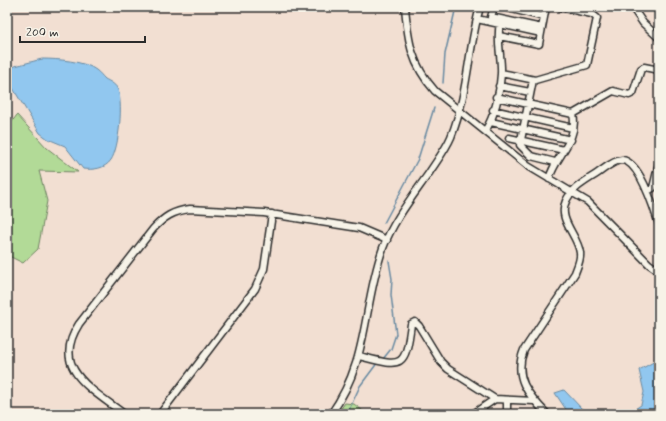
<svg xmlns="http://www.w3.org/2000/svg" width="666" height="421" font-family="Mynerve,sans-serif">
<style>
.green{fill:#b2da97;stroke:#6e8261}
.water{fill:#91c7ef;stroke:#6889a1}
.lines{fill:none;stroke-linecap:round;stroke-linejoin:round}
.stream{stroke:#6889a1;stroke-width:1.5}
.minor-casing{stroke:#2b2b2b;stroke-width:9}
.minor{stroke:#f7f3e8;stroke-width:6}
</style>
<rect width="100%" height="100%" fill="#f2dfd2"/>
<filter id="ink" filterUnits="userSpaceOnUse"><feTurbulence type="fractalNoise" baseFrequency=".025" numOctaves="2"/><feDisplacementMap in="SourceGraphic" scale="8" xChannelSelector="R" yChannelSelector="G"/><feConvolveMatrix kernelMatrix="1 2 1 2 8 2 1 2 1" color-interpolation-filters="sRGB"/></filter>
<g filter="url(#ink)">
<path class="green" d="M17 115 47 148 78 172 39 171 47 201 38 249 23 263 7 255V179L11 177 7 171V128Z
M345 403 354 404 367 414H337Z"/>
<path class="water" d="M42 59C57 59 85 61 96 70 100 73 102 76 105 79 109 81 115 84 117 88 124 100 119 149 111 160 105 169 93 170 83 169L65 146 48 139 40 133 8 80 7 71 15 66Z
M659 359V414H627L641 405 644 392 639 370Z
M564 390 582 409 603 414H569L555 393Z"/>
<g class="lines">
<path class="stream" d="M443 83 445 54 456 7
M384 223 418 159 434 108
M383 359 391 349 396 334 391 295 392 279 389 261
M347 414 360 386 378 362"/>
<defs>
<path id="minor" d="M405 7C408 41 411 64 435 91L528 166 588 202 649 264 659 271
M494 7 491 17 542 28
M504 7 544 17
M632 7 643 23 659 38
M477 19 541 33 546 7
M499 36 539 44 541 33
M501 73 535 80 587 65 597 18 592 14 560 7
M533 80 520 145 531 156 555 162
M499 86 530 92
M496 97 573 114 613 91 629 95 633 93 641 69 644 67 659 70
M493 110 573 128
M491 122 571 140
M485 131C495 116 500 92 501 74 502 57 496 42 500 23
M509 138 564 150
M549 179C555 156 579 140 573 114
M648 191 653 188 659 163
M359 356C402 367 405 370 411 324L415 322 419 326 441 362 448 369 495 399 534 401
M507 400V414
M124 414C92 389 50 369 79 324L153 229C164 217 173 211 190 209L264 213 359 228 387 240
M160 414 255 289 264 269 272 214
M331 414C370 359 362 307 383 248 393 221 413 196 429 173 436 162 446 149 451 137 468 95 468 49 480 7
M423 414H448
M473 414 495 399
M547 414C528 395 513 377 524 350L575 273C577 267 581 260 580 253 578 235 557 220 566 201 572 188 586 181 598 173 604 169 614 160 622 160 640 161 654 209 659 224"/>
</defs>
<use href="#minor" class="minor-casing"/>
<use href="#minor" class="minor"/>
</g>
</g>
<rect width="666" height="421" fill="none" stroke="#f7f3e8" stroke-width="24"/>
<rect x="12" y="12" width="642" height="397" fill="none" stroke="#2b2b2b" stroke-width="1.5" filter="url(#ink)"/>
<path d="M20 36v6h125v-6" fill="none" stroke="#2b2b2b" stroke-width="2"/>
<text x="26" y="36" font-size="12" fill="#2b2b2b" stroke="#f7f3e8" stroke-width="3" paint-order="stroke">200 m</text>
</svg>
